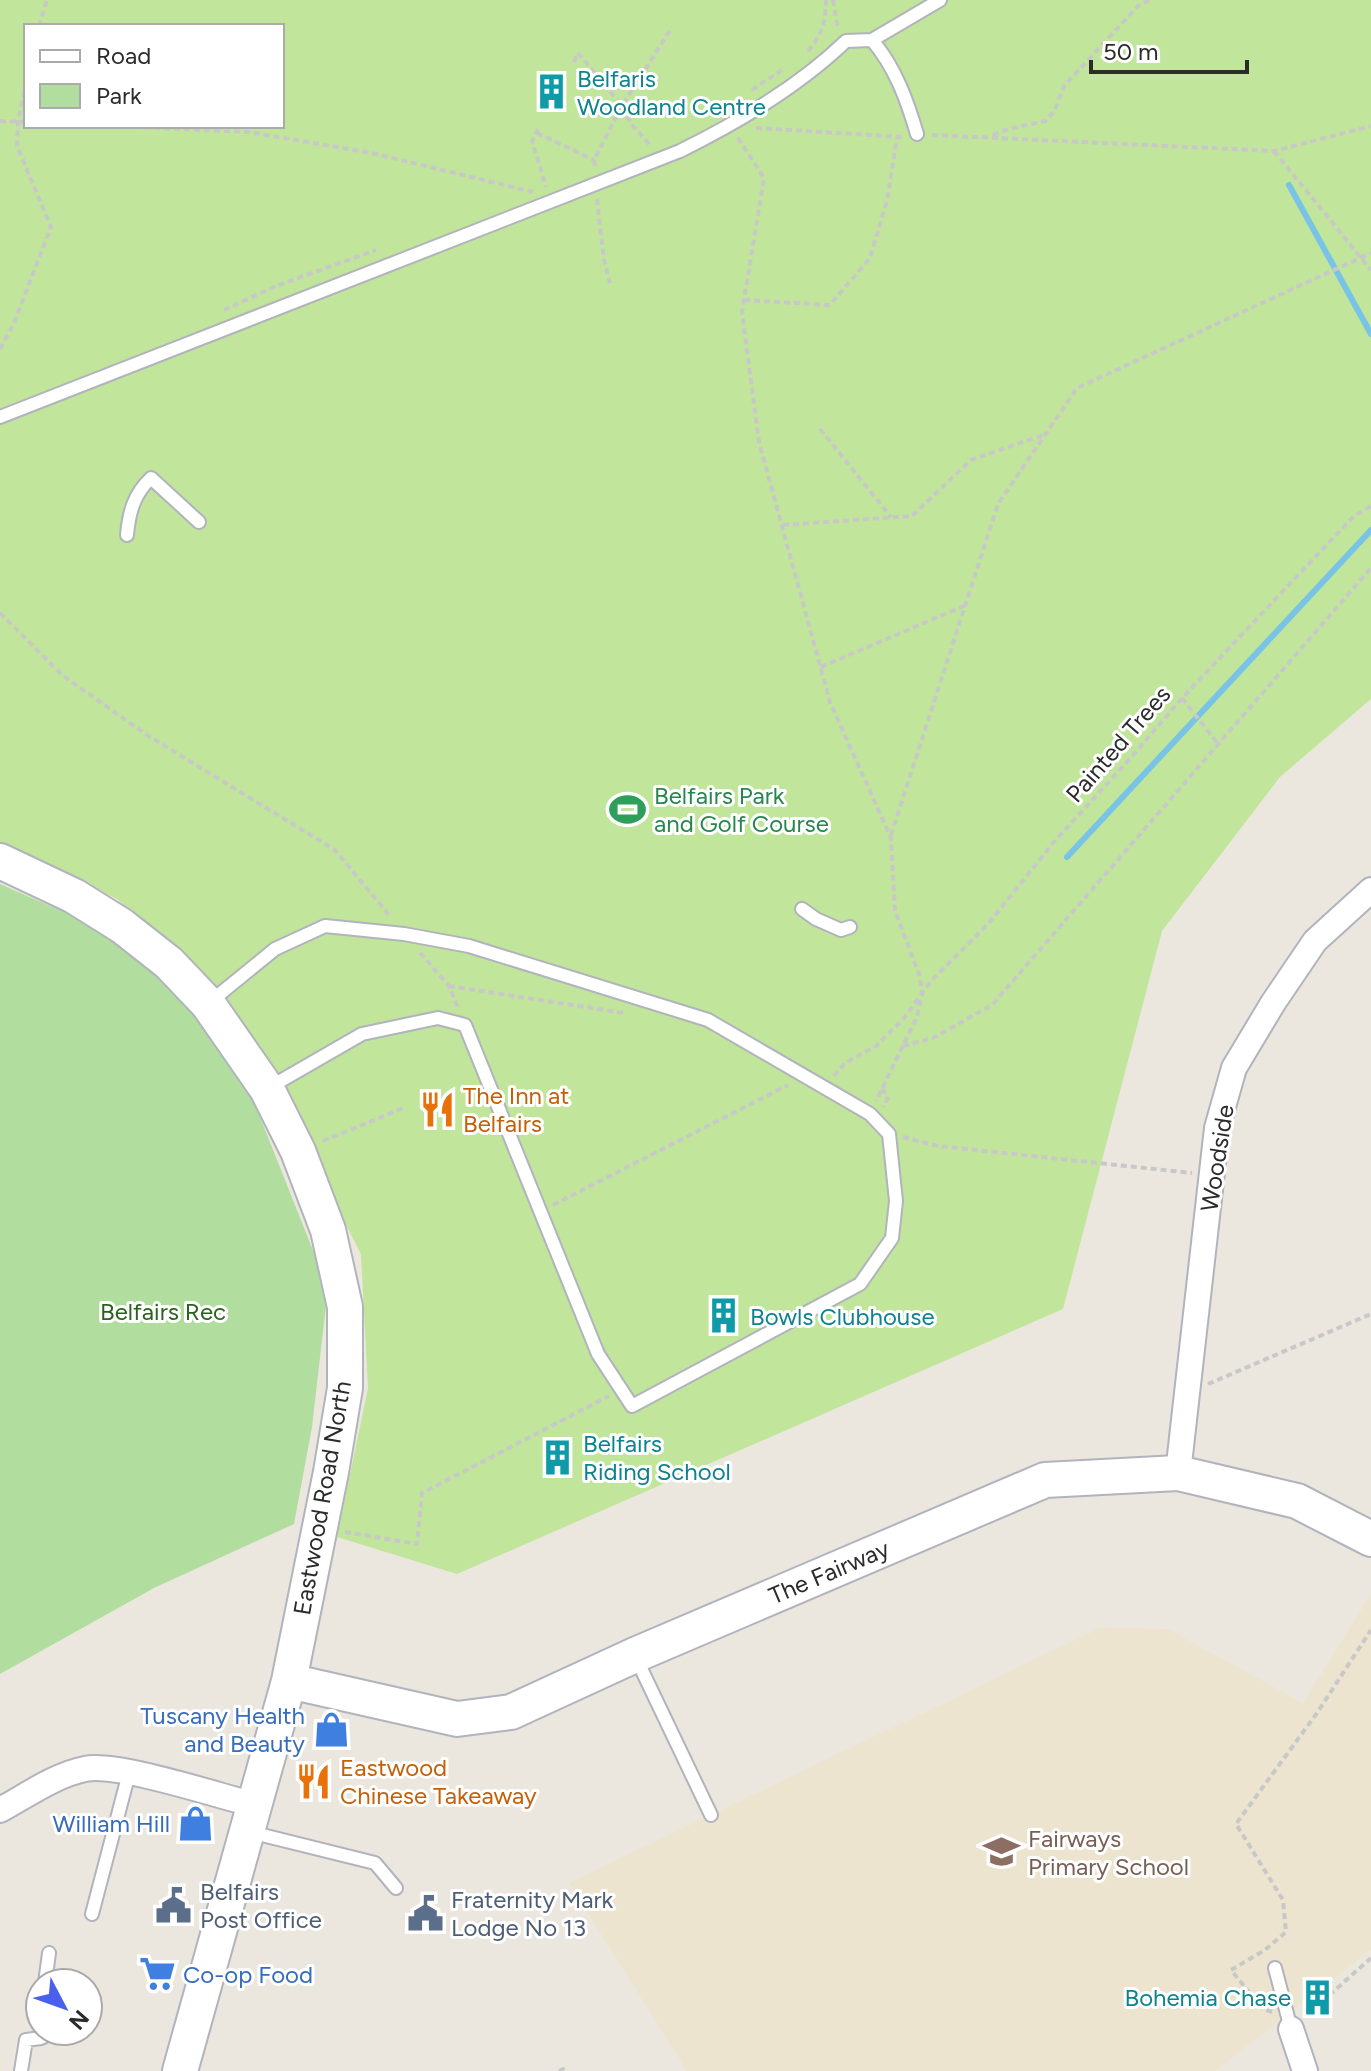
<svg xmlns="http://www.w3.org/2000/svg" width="1371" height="2071" font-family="Figtree,sans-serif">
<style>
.education{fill:#ece4cf}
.green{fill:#b1de9e}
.pitch{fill:#c1e59b;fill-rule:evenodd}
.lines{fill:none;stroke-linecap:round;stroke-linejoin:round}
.stream{stroke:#78c3e6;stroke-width:6}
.lane-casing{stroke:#b1b3bd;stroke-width:16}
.street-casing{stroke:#b1b3bd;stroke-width:28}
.secondary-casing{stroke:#b1b3bd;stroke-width:38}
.path{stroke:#c8c8c8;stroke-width:4;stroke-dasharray:6 4;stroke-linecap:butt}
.lane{stroke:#fff;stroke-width:12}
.street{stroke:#fff;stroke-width:24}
.secondary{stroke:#fff;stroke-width:34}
.labels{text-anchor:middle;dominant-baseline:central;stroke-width:6;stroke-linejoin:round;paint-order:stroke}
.culture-label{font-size:24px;fill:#0d838f;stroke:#fff;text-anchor:start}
.street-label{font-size:24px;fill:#2b2b2b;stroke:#fff}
.leisure-label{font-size:24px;fill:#27864d;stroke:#fff;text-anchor:start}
.food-label{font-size:24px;fill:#c56008;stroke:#fff;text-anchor:start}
.park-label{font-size:24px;fill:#2a631f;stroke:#fff}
.shop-label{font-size:24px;fill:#366cbe;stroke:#fff;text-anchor:end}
.education-label{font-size:24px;fill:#785e54;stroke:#fff;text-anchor:start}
.service-label{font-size:24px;fill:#4e5e75;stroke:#fff;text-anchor:start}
</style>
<rect width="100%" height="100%" fill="#ece7de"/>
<path class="education" d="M1371 1594V1950L1215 2071H687L569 1883 1100 1628 1168 1629 1303 1703Z"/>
<path class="green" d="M0 884 116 935 229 1039 328 1288 312 1427 294 1524 154 1588 0 1674Z"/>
<path class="pitch" d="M0 0H1371V699L1280 777 1162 931 1063 1309 457 1574 337 1537 368 1388 361 1254 236 1012 117 899 0 842ZM26 26H282V126H26Z"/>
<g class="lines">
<path class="stream" d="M1289 185 1371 334
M1067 857 1371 530"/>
<defs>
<path id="lane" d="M872 40 940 0
M0 417 680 151C739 122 798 87 846 41L872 40C895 67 907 100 917 134
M127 535C129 512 134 494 151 478L199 522
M802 909 816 919 841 930 850 927
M210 1002 275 949 325 926 404 934 469 946 708 1020 870 1114 889 1134 896 1201 892 1238 860 1284 632 1406 598 1354 465 1025 438 1018 362 1034 270 1087
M636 1658 711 1815
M250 1832 375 1863 396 1888
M92 1914 129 1773
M1275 1968 1291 2029
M45 1983 49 1953
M21 2071 26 2040 41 2038 55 2031"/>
<path id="street" d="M1178 1473 1217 1128 1234 1068 1273 1003 1315 941 1371 890
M0 1810C26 1796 55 1775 85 1769 117 1762 218 1796 256 1805
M1291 2029 1305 2071"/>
<path id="secondary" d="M0 861 74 896 122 926 169 963 208 1004 267 1089 298 1151 328 1230 345 1307V1388L331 1472 289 1681 180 2071
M289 1681 457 1719 511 1712 635 1655 1045 1480 1178 1473 1297 1501 1371 1539"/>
</defs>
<use href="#lane" class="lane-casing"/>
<use href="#street" class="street-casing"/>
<use href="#secondary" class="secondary-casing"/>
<path class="path" d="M833 0 838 29
M39 26 47 0
M808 51C822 34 826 22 826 0
M574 62 578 53 622 106 631 124 650 145
M752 90 785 68
M0 121 26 122
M114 126 249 132 372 153 533 192
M756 128 903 137
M538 129 532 141 546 187
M537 133 594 160
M932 135 1274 151 1371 126
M993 135 1008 129 1045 121 1054 112 1064 86 1139 5 1150 0
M738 138 764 178 742 312 759 442 830 702 891 838 895 911 920 977 922 994 917 1017 876 1101
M1274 151 1371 270
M595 166 594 160 622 106 672 27
M597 199 604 260 610 283
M744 300 830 305 870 258 887 201 897 138
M224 310 276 286 376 250
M0 349 14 323 51 227 17 146 18 122 26 84
M820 429 891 517
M783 525 912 516 971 460 1043 435
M0 613 62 675 147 735 335 850 389 915
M821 667 966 605
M1182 698 1218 744
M891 835 998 504 1077 388 1371 253
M420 953 449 986 458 1008
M449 986 624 1013
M903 1046 933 1038 992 1005 1371 568
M834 1076 845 1063 876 1046 904 1018 932 980 988 924 1054 842 1135 753 1182 698 1354 516 1371 506
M882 1089 888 1097 883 1107
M903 1137 938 1146 1192 1173
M323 1141 406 1107
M553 1205 788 1085
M1208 1384 1371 1314
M345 1532 417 1544 422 1493 609 1396
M1272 2012 1263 2009 1231 1970 1265 1950 1286 1932 1283 1900 1236 1824 1317 1713 1371 1630
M1307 2015 1371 1958
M559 2071 563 2069V2071"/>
<use href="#lane" class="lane"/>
<use href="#street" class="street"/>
<use href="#secondary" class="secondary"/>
</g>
<defs>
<symbol id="building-bare" viewBox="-9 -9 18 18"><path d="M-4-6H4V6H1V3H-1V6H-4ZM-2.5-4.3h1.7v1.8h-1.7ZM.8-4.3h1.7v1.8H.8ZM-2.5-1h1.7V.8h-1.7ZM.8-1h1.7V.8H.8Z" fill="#0f9aa8" stroke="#fff" stroke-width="2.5" paint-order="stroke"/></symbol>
<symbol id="stadium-bare" viewBox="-9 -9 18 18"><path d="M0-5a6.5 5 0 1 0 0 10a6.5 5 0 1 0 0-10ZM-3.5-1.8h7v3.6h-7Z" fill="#2e9e5b" stroke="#fff" stroke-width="2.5" paint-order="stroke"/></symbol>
<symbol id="restaurant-bare" viewBox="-9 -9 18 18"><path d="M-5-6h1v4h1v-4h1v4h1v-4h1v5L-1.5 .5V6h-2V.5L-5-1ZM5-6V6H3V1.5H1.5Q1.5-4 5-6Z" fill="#e8710a" stroke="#fff" stroke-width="2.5" paint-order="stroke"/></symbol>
<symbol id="shop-bare" viewBox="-9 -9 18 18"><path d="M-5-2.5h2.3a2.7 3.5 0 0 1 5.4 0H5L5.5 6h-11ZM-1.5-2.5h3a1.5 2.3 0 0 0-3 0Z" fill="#3f7fe0" stroke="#fff" stroke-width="2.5" paint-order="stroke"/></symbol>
<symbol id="school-bare" viewBox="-9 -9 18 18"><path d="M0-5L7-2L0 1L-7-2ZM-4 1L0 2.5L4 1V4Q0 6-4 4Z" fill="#8d6e63" stroke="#fff" stroke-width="2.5" paint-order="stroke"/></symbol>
<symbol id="civic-bare" viewBox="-9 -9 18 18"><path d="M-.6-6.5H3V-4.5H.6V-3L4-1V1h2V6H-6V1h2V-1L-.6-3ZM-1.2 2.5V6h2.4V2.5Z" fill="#5c6f8a" stroke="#fff" stroke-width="2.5" paint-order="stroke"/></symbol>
<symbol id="supermarket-bare" viewBox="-9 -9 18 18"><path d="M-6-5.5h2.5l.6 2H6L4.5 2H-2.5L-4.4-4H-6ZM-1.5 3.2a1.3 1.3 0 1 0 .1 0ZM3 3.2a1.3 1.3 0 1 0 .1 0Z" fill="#3f7fe0" stroke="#fff" stroke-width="2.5" paint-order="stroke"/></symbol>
</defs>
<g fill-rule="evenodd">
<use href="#building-bare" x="526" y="66" width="51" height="51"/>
<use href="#stadium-bare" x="602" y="784" width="51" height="51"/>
<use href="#restaurant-bare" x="412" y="1084" width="51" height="51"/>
<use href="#building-bare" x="698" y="1290" width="51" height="51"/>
<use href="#building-bare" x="532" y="1432" width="51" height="51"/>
<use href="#shop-bare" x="306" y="1704" width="51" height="51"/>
<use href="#restaurant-bare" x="288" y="1756" width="51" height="51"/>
<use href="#shop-bare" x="170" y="1798" width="51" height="51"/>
<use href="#school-bare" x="976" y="1826" width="51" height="51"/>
<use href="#civic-bare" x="148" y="1880" width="51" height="51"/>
<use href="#civic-bare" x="400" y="1888" width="51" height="51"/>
<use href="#supermarket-bare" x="132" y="1948" width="51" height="51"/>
<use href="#building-bare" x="1292" y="1972" width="51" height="51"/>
</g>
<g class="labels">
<g class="culture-label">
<text x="577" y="78">Belfaris<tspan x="577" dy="28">Woodland Centre</tspan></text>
<text x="750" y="1316">Bowls Clubhouse</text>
<text x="583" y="1443">Belfairs<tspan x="583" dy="28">Riding School</tspan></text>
<text x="1291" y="1997" text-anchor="end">Bohemia Chase</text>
</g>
<g class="street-label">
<text transform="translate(1118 744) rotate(-49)">Painted Trees</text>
<text transform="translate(1217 1158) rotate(-81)">Woodside</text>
<text transform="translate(322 1498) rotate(-80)">Eastwood Road North</text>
<text transform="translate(829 1572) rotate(-23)">The Fairway</text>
</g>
<g class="leisure-label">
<text x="654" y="795">Belfairs Park<tspan x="654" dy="28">and Golf Course</tspan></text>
</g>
<g class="food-label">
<text x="463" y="1095">The Inn at<tspan x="463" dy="28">Belfairs</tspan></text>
<text x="340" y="1767">Eastwood<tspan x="340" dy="28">Chinese Takeaway</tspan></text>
</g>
<g class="park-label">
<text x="163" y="1311">Belfairs Rec</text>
</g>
<g class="shop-label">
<text x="305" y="1715">Tuscany Health<tspan x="305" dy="28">and Beauty</tspan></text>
<text x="170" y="1823">William Hill</text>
<text x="183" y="1974" text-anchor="start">Co-op Food</text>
</g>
<g class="education-label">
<text x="1028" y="1838">Fairways<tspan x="1028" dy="28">Primary School</tspan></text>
</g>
<g class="service-label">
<text x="200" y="1891">Belfairs<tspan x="200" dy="28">Post Office</tspan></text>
<text x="451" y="1899">Fraternity Mark<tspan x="451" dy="28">Lodge No 13</tspan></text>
</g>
</g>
<rect x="24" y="24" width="260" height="104" fill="#ffffff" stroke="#aaaaaa" stroke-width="2"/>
<rect x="40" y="50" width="40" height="12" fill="#ffffff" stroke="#aaaaaa" stroke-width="2"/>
<text x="96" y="64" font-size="24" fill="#2b2b2b">Road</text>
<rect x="40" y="84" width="40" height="24" fill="#b1de9e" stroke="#aaaaaa" stroke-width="2"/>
<text x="96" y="104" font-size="24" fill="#2b2b2b">Park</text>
<g transform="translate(64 2007) rotate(131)"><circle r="38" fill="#ffffff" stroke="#aaaaaa" stroke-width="2"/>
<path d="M0-6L14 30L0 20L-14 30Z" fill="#495fee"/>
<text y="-12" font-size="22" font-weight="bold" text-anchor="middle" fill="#2b2b2b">N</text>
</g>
<path d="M1091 60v12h156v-12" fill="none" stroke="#2b2b2b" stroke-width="4"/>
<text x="1103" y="60" font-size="24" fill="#2b2b2b" stroke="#ffffff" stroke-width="6" paint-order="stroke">50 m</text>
</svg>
